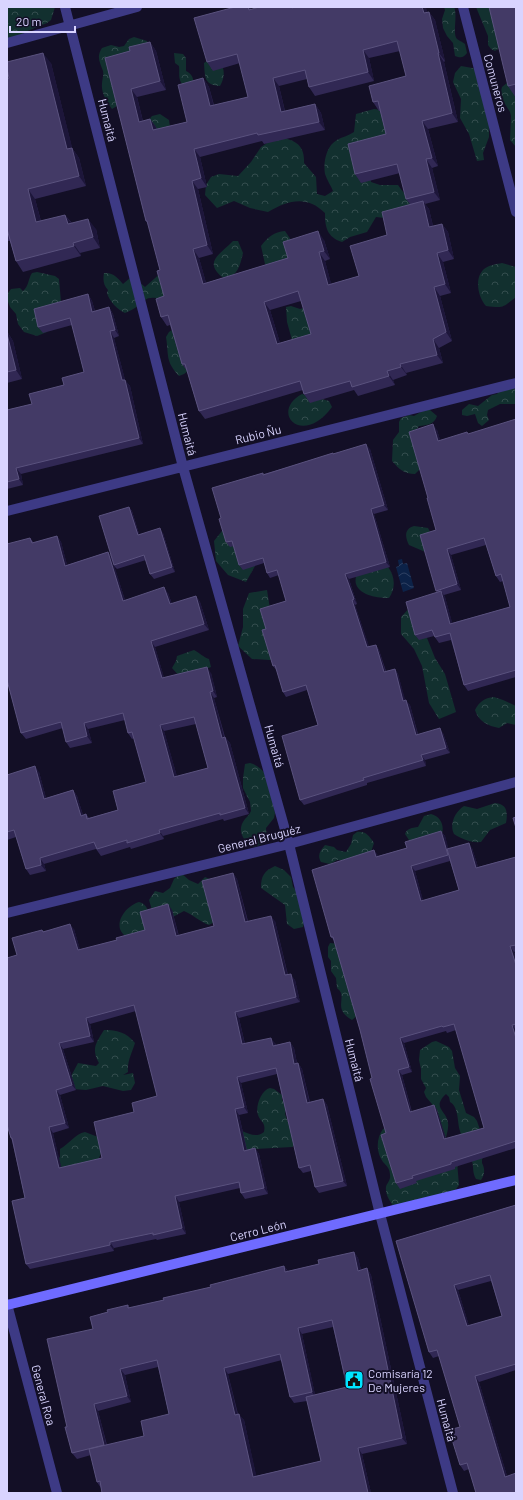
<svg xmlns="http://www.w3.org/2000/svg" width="523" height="1500" font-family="Barlow,sans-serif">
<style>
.forest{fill:url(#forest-crowns)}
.water{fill:url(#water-waves)}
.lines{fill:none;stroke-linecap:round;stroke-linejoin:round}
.street{stroke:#3d3a85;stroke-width:10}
.secondary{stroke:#6f6bff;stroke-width:10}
.wall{fill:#312854;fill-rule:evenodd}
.shaded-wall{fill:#1d163a}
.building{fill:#433a66;stroke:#5a527e;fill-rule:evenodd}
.labels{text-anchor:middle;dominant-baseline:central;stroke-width:4;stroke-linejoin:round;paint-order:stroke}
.street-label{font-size:12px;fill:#d9d4ff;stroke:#130f26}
.poi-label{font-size:12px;fill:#d9d4ff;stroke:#130f26;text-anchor:start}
</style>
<defs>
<pattern id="forest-crowns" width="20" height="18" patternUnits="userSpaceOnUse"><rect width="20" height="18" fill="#12302f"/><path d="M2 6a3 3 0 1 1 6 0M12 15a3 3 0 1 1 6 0" fill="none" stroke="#344d4e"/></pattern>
<pattern id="water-waves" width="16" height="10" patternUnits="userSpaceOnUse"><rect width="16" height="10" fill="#0c2248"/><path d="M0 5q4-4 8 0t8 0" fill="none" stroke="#2f4163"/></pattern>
</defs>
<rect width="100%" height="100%" fill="#130f26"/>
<path class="forest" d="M7 7H55L51 20 47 23 25 32 18 38 7 43Z
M444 7H454C458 15 452 34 457 39 459 41 463 42 465 44L467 53C463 58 461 58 455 56L453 43 447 36 443 28 442 19 445 10Z
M476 7H491L499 45 498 49 495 51 491 49 488 45V36Z
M134 37 147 41 148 46 117 106 112 109C107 102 101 93 102 84 102 80 104 75 103 71 100 62 96 57 102 48L111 45 119 47 124 46 129 39Z
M174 53 183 54 186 58V71C192 74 194 78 193 85L185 87C177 80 180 74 179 66L175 63Z
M212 58 220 61C225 70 225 77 220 86 204 85 205 77 204 63Z
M461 66 478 69 489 101V137L483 153 484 160 477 161 469 134 460 118 461 99 453 82 455 73Z
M513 78H516V147L510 140 511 116 510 112 500 96 502 87Z
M374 109 382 110 390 134 370 173 371 182 380 185H398C403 193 410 198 412 207L385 218 376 217 367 232 350 237 342 242C327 237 325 227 325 213 307 195 288 200 268 212L250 208 234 201 217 208 205 195 206 185 211 177 219 174 238 176 251 162 261 147 276 137C294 139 305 144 304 163L316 177 317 194 325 196 333 191C331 186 327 180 325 174 323 163 326 146 337 140 342 137 348 136 354 132L356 114Z
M160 114 169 120 170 127 167 137 147 122 152 116Z
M285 231 291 240 295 258 269 267 265 264 261 246C268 237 274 232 285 231Z
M233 241H238L243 253C240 266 238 275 225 279 201 262 221 254 233 241Z
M502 263 516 267V297C502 308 504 308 486 306 478 297 474 278 484 269 489 265 497 264 502 263Z
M163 271 181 281 158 302 156 298C146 297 145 300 138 306 134 309 129 311 125 313 118 310 109 301 107 293L108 290C103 285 103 279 104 273 113 272 118 278 123 284L130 278 138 281 145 287Z
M37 272 55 276 59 279 61 302 47 332 37 336 24 332 18 324 16 314 10 307 7 299 8 293 11 289 20 288 23 291C29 286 28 279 32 273Z
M318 303 323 332 292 340 287 322 286 307 291 306 300 309Z
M175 328 188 371 184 374 179 376C165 361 169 355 166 337L169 332Z
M516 380V404H500L488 410 487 415 489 420 482 426 478 423 475 414 467 416 462 415V410L469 404 478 406 492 395 497 394 502 387Z
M302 394 329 401 332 407C302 448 269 412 302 394Z
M426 409 430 410 437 416C434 425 427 425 419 426L411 437 422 467 415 474C404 474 399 469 392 461L393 440 399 432V422L401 418 409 415 414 416Z
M414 526 428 528C433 536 431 545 430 554L409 545C405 537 404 529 414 526Z
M225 527 250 548 255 566 246 582 228 575 216 561 214 541Z
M388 567C395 576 396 588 389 598 379 598 360 596 356 584 355 581 356 577 356 574Z
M267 590 270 609 288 658 270 660 252 659 238 646 243 627V609L249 593Z
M415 602 425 633 435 658 445 674 456 712 439 719 429 703 422 666 414 649 401 634V617Z
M194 650C200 653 203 657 209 659L211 667 181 678 172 668 176 661 177 656Z
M494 697 503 700 516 706V725L507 723 499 728C488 726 478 721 475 710 479 702 484 698 494 697Z
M250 763C272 769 272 795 275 813L274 818 266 828 267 841 263 844 254 847C243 842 236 830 245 819 247 817 249 815 251 811L250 802 243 788V778L245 764Z
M495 803C507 804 508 812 506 823L490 830 481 842C471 843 462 839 454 834 449 824 455 812 464 806L477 809Z
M431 814C442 817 445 827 441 837L410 847 409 840 405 834C407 828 412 828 418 827L424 816Z
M357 832C366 831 369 836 374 843L371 852 346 860H337L330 864 321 862C317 855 320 851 325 845L334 847 337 850 346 852 351 844 353 835Z
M275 866 284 870 291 877 293 887 304 898 306 917 303 927 294 929 287 924 285 905 261 888C261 876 264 871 275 866Z
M181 873 189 880 198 884 205 877 214 881 218 920 209 925C200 922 194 915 184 911L167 920 152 910 149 900 155 891 163 893 170 888 174 879Z
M139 902C152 905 148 921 149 931L126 937C124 935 121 932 120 929 117 917 129 905 139 902Z
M330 943 339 944 350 998 354 1001 359 1014 352 1020C331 1008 349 997 337 988L336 978 331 971V961L328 957V947Z
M104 1030C117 1030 126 1032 135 1043 132 1053 127 1061 128 1072L123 1075 133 1073 135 1083 131 1090 123 1091 103 1086 86 1090 73 1089 69 1080 78 1063 96 1066 99 1063C91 1049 96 1043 104 1030Z
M436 1041 449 1047 452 1051 455 1068 460 1076 459 1090 466 1113 474 1117 477 1121 480 1130 485 1156 482 1159V1163C485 1169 485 1174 481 1180L476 1179C472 1172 474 1168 472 1161 470 1151 462 1141 460 1131 457 1122 459 1107 450 1102L449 1097 446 1094C431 1108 447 1111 448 1123 449 1129 446 1136 445 1142L457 1162 459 1185 451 1196 445 1202 436 1205 394 1207C390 1202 385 1194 386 1187 387 1183 391 1180 390 1175 390 1169 387 1166 383 1162 376 1153 376 1138 383 1129L432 1109V1104L426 1097 424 1092 426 1088 421 1079V1069L419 1060 420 1050 432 1042Z
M270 1088 274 1089 282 1095V1100L287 1105 285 1114 296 1144 292 1147 255 1149 247 1154 242 1131C250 1134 256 1138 264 1132 266 1122 261 1123 258 1115 255 1107 261 1090 270 1088Z
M85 1132 98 1137 103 1148 95 1168H48L60 1157V1149C69 1144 75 1134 85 1132Z"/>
<path class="water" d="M402 559 403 564 407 563 414 588 403 592 396 567 399 566 398 560Z"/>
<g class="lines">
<path class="street" d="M65 7 183 467 289 844 380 1214 453 1493
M463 7 516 212
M7 43 137 7
M7 511 516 383
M7 913 289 844 516 782
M7 1304 57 1493"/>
<path class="secondary" d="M7 1305 516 1180"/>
</g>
<path class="wall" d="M235 7H250L251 9 427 12H429L435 20 445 61 444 62 458 122 428 129 438 166 432 168 440 200 425 204 429 209 433 226 442 224 448 232 454 259 443 262 451 293 440 296 452 341 439 348 443 363 406 373 407 375 393 380 395 385 358 396 354 390 310 403 304 394 303 390 205 419 199 411 187 371 182 364 170 325 167 326 161 317 164 296 160 270 148 223 146 221 105 58 130 51 150 42 156 51 166 90 137 97 143 121 150 119 156 127 157 129 187 122 203 78 209 87 214 105 248 97 240 63 213 71 207 62ZM400 51 406 76 373 102 379 111H380L386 134 355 174 361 183 400 173 406 199 410 204 387 235 359 276 331 284 325 261 330 259 324 240 288 258 206 283 199 258 213 254 198 189 207 187 200 157 262 141 264 144 325 130 321 113 315 104 285 111 279 86 307 79 309 87 315 96 374 81 369 58ZM301 301 311 334 280 343 270 310Z
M516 7V98L508 86Z
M51 63 72 148 79 158 86 186 35 199 41 221 65 215 72 223 96 229 100 248 80 253 81 256 23 272 16 261 10 241H7V79Z
M88 294 92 301 95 311 109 307 113 314 119 336 114 338 125 380 130 386 143 444 21 474 23 485 7 489V410L32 404 84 372 72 325 43 333 38 327Z
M7 331 8 333 13 341 22 379 7 383Z
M516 419V677L468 691 464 685 451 640 439 643 434 636 419 640 415 635 437 592 436 591V530L428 498 437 430 440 440 469 434ZM486 545 496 576 500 582 503 581 510 607 452 623 445 597 444 595 461 590 451 555Z
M370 449 388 510 374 514 390 567 349 579 357 604 355 605 369 647 376 645 379 650 386 671 395 669 398 674 405 701 410 705 418 734 443 733 450 753 425 760 426 766 367 783V785L304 805 300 800 318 725 307 690 286 697 283 692 277 671 273 666 266 629 286 601 279 575 270 578 267 573 264 563 243 570 239 565 234 546 230 547 226 542 221 518 264 474 333 454Z
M129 507 132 511 139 534 163 533 175 572 154 579 150 574 146 560 117 569 114 566 125 600 168 593 172 604 196 596 200 602 209 630 155 647 164 678 211 673 217 697 214 698 225 737 230 743 249 814 224 821 223 819 163 836 164 839 131 849 130 847 101 856 96 849 44 864 46 871 30 875 26 869 16 837 7 840V775L39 772 46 798 73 790 77 796 83 815 86 814 89 818 118 810 146 782 134 738 132 739 128 733 125 720 88 729 92 743 70 748 66 742 63 728 26 739 21 733 30 538 34 543 57 536 61 542 67 565 108 552 112 557ZM196 724 208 768 177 777 164 731Z
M441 831 445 836 448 849 472 848 478 867 516 857V951L514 952 516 957V1148L455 1167V1169L416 1181 417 1183 400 1189 396 1183 386 1133 360 1030 334 940 331 937 378 855V856L407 848ZM450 861 459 890 423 901 415 871ZM456 1030 484 1128 446 1139 437 1110 434 1105 412 1112 402 1075 412 1072 404 1043 446 1031 447 1033Z
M233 873 237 879 248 921H275L288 975 295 980 300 1002 239 1018 245 1044 275 1043 276 1045 290 1042 294 1048 297 1063H298L302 1069 310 1102 323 1099 327 1105 347 1186 319 1193 315 1187 311 1171 303 1173 299 1168 277 1074 241 1083 248 1113 239 1115 247 1150 255 1148 259 1154 268 1194 245 1199 241 1193 240 1188 179 1202 186 1234 157 1240 156 1239 114 1248V1251L30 1269 26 1264 25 1198 12 1141 11 1138 17 955 42 930 43 931 74 929 80 950 117 940 145 930 172 910 179 936 214 926ZM136 1011 157 1096 134 1112 102 1158 61 1168 53 1133 69 1128 60 1095 76 1090 63 1049 94 1042 90 1024Z
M516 1205V1370L479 1382 507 1476 516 1493 469 1469 464 1471 460 1465V1427L439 1356 433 1358 429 1352 396 1241ZM491 1281 502 1316 469 1326 458 1290Z
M354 1252 358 1258 361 1270 367 1268 371 1275 407 1444 362 1454 371 1493H102L101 1488 97 1482 91 1455 77 1459 72 1453 67 1427 93 1329 108 1312 128 1305 129 1308 164 1300 284 1266 288 1271 319 1264ZM333 1327 347 1387 315 1395 302 1334ZM282 1360 290 1397 294 1403 307 1401 321 1461 256 1476 244 1420 238 1414 228 1374ZM158 1367 169 1414 144 1436 107 1445 98 1411 131 1402 125 1375Z"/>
<path class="shaded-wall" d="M422 7H426L430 22 424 13Z
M429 12 435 20 445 61 439 53Z
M150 42 156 51 166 90 160 81Z
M363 50 369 58 374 81 368 72Z
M43 53 51 63 75 159 67 149Z
M438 53 444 62 458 122 452 113Z
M203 78 209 87 216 115 210 106Z
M273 78 279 86 287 121 281 112Z
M131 89 137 97 145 130 139 122Z
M315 104 321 113 325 130 319 122Z
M150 119 156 127 159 139 153 130Z
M422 121 428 129 438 166 432 158Z
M72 148 79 158 86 186 79 176Z
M194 149 200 157 207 187 201 178Z
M426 159 432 168 440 200 434 192Z
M192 181 198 189 213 254 207 245Z
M28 189 35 199 44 233 36 222Z
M423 201 429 209 435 235 429 227Z
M65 215 73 225 68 224Z
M88 219 96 229 100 248 93 237Z
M442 224 448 232 454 259 448 250Z
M318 231 324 240 330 259 324 251Z
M73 243 80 253 81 256 74 246Z
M193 249 199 258 209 293 203 284Z
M319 252 325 261 334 294 328 285Z
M437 253 443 262 451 293 445 284Z
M434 287 440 296 452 341 446 332Z
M88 294 92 301 97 318 92 312Z
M264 302 270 310 283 353 277 344Z
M109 307 113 314 119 336 115 330Z
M7 331 8 333 13 341 22 379 16 370 7 338Z
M110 331 114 338 127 387 122 380Z
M433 339 439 348 443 363 437 355Z
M400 364 406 373 407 375 401 367Z
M387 371 393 380 395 385 389 376Z
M125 380 130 386 143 444 139 438Z
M433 424 437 430 442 446 438 441Z
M366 444 370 449 388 510 384 505Z
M16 468 21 474 23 485 19 479Z
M129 507 132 511 141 540 138 535Z
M371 509 374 514 390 567 386 562Z
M160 528 163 533 175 572 172 567Z
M57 536 61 542 69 572 65 566Z
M447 549 451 555 461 590 457 584Z
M108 552 112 558 127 607 123 601Z
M345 574 349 579 357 604 354 599Z
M164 587 168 593 174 610 170 604Z
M441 591 445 597 454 629 450 624Z
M196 596 200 602 209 630 204 624Z
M352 600 355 605 371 652 367 647Z
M151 641 155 647 166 684 162 678Z
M376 645 379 650 387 677 384 672Z
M207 667 211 673 217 697 213 691Z
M395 669 398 674 407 706 403 701Z
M210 692 214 698 226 744 222 738Z
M406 700 410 705 419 740 416 735Z
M84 723 88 729 92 743 87 736Z
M160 725 164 731 179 783 174 777Z
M440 728 443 733 450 753 446 748Z
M225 737 230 743 249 814 245 808Z
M421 755 425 760 426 766 423 760Z
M35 766 39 772 48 805 44 799Z
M73 790 77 796 85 822 81 816Z
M159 830 163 836 164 839 160 833Z
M441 831 445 836 452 860 448 855Z
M469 843 472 848 480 873 476 868Z
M374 850 378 855 380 862 376 857Z
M40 858 44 864 46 871 41 865Z
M411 866 415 871 425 907 421 901Z
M233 873 237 879 249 928 245 922Z
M168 904 172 910 180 942 176 936Z
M271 916 275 921 289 981 285 975Z
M70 924 74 929 82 956 78 950Z
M510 946 514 952 516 957V965Z
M291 974 295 980 300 1002 296 997Z
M235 1012 239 1018 246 1050 242 1044Z
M86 1018 90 1024 94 1042 90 1036Z
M512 1025 516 1030V1038Z
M271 1038 275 1043 277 1051 273 1046Z
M400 1038 404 1043 412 1072 409 1067Z
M290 1042 294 1048 298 1069 294 1064Z
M59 1043 63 1049 76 1090 72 1085Z
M298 1063 302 1069 311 1109 307 1103Z
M398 1070 402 1075 413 1118 410 1112Z
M237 1077 241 1083 248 1113 244 1107Z
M56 1090 60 1095 69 1128 65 1123Z
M323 1099 327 1105 347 1186 343 1181Z
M434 1105 437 1110 448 1145 444 1139Z
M235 1109 239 1115 248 1156 244 1151Z
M49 1127 53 1133 63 1174 59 1168Z
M255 1148 259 1154 268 1194 264 1188Z
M175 1196 179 1202 186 1234 182 1228Z
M110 1242 114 1248V1251L110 1245Z
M354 1252 358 1258 363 1277 358 1271Z
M284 1266 288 1272H285Z
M367 1268 371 1275 407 1444 402 1438Z
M454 1285 458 1290 471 1332 467 1326Z
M298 1328 302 1334 316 1399 312 1392Z
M224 1368 228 1374 239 1421 235 1415Z
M120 1369 125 1375 131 1402 127 1396Z
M475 1376 479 1382 509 1483 505 1477Z
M94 1404 98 1411 108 1451 104 1445Z
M239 1414 244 1420 258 1483 253 1477Z
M358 1448 362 1454 371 1493H368Z"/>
<path class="building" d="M235 7H248L249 10 259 7H292V8L294 7H422L424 13 429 12 439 53H438L452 113 422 121 432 158 426 159 434 192 406 199 397 164 355 174 348 144 386 134 378 101 373 102 369 86 406 76 397 41 363 50 368 72 309 87 305 70 273 78 281 112 315 104 319 122 258 135 257 133 194 149 201 178 192 181 207 245 193 249 203 284 288 258 283 242 318 231 324 251 319 252 328 285 359 276 350 246 387 235 382 212 423 201 429 227 442 224 448 250 437 253 445 284 434 287 446 332 433 339 437 355 400 364 401 367 387 371 389 376 352 387 350 381 304 394 300 381 199 411 185 364H182L168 315 161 317 156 299 164 296 157 271 160 270 147 221H146L105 58 130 51 129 47 150 42 160 81 131 89 139 122 150 119 153 130 187 122 178 85 203 78 210 106 248 97 237 54 207 62 194 18ZM298 291 311 334 277 344 264 302Z
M489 7H516V84L508 86Z
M43 53 67 149 72 148 79 176 28 189 36 222 65 215 68 224 88 219 93 237 73 243 74 246 16 261 7 229V79L9 78 7 69V62Z
M88 294 92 312 109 307 115 330 110 331 122 380H125L139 438 16 468 19 479 7 482V410L32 404 29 394 64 385 62 378 84 372 70 318 38 327 34 309Z
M7 334 16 370 7 372Z
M516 419V670L464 685 450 633 435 637 432 630 415 635 406 602 441 591 450 624 510 607 501 574 496 576 484 538 447 549 457 584 436 591 420 535 436 530 427 498H428L409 432 433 424 438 441 467 432 468 434Z
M366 444 384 505 371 509 386 562 345 574 354 599 352 600 367 647 376 645 384 672 395 669 403 701 406 700 416 735 440 728 446 748 421 755 423 760 363 778 364 780 300 800 282 736 318 725 306 685 283 692 275 665 273 666 262 630 266 629 260 609 286 601 277 570 267 573 263 558 239 565 232 541 226 542 219 519 221 518 212 488 263 473V475L333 453V454Z
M129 507 138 535 160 528 172 567 150 574 144 555 114 565 99 516Z
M57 536 65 566 108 552 123 601 164 587 170 604 196 596 204 624 151 641 162 678 207 667 213 691 210 692 222 738 225 737 245 808 220 815V813L159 830 160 833 127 843V840L97 849 94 842 40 858 41 865 26 869 14 830 7 832V775L35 766 44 799 73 790 81 816 86 814 87 819 118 810 113 791 146 782 132 732 128 733 123 713 84 723 87 736 66 742 61 722 21 733 7 680V544L30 538 32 543ZM194 717 208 768 174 777 160 725Z
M516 817V828L513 818Z
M441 831 448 855 411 866 421 901 459 890 447 849 469 843 476 868 516 857V945L510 946 516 965V1024L512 1025 516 1038V1141L451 1162V1164L412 1176 413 1178 396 1183 381 1135 386 1133 370 1079 372 1078 360 1030 333 937H331L312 870 374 850 376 857 407 848 405 842ZM454 1024 484 1128 444 1139 434 1105 410 1112 398 1070 409 1067 400 1038 442 1026 443 1027Z
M233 873 245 922 271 916 285 975 291 974 296 997 235 1012 242 1044 271 1038 273 1046 290 1042 294 1064 298 1063 307 1103 323 1099 343 1181 315 1187 310 1165 299 1168 276 1068 237 1077 244 1107 235 1109 244 1151 255 1148 264 1188 241 1193 239 1182 175 1196 182 1228 153 1235V1233L110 1242V1245L26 1264 12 1201 25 1198 12 1138H11L7 1125V958L17 955 12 938 42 930 43 932 70 924 78 950 117 940 116 938 145 930 140 912 168 904 176 936 214 926 202 881ZM134 1005 157 1096 132 1103 134 1112 94 1122 102 1158 59 1168 49 1127 65 1123 56 1090 72 1085 59 1043 90 1036 86 1018Z
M516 1205V1364L475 1376 505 1477 516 1473V1493H476L467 1463 460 1465 449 1430 460 1427 437 1350 429 1352 396 1241ZM490 1275 502 1316 467 1326 454 1285Z
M354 1252 358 1271 367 1268 402 1438 358 1448 368 1493H102L100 1481 97 1482 89 1449 144 1436 141 1421 169 1414 157 1360 120 1369 127 1396 94 1404 104 1445 72 1453 65 1427H67L47 1339 93 1329 90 1317 108 1312 107 1310 128 1305V1308L164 1300 163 1298 211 1287 210 1285 284 1266 285 1272 319 1264 318 1260ZM332 1320 347 1387 306 1397 321 1461 253 1477 239 1414 235 1415 224 1368 280 1354 290 1397 312 1392 298 1328Z"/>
<defs>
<symbol id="civic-square" viewBox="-11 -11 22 22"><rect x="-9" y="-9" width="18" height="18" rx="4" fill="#00e5ff" stroke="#130f26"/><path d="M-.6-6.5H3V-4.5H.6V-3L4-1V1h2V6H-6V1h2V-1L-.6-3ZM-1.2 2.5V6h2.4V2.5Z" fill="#111"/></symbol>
</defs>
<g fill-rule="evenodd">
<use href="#civic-square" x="343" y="1369" width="22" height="22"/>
</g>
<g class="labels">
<g class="street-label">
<text transform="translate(496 83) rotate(75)">Comuneros</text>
<text transform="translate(108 120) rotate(76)">Humaitá</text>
<text transform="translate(188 434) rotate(76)">Humaitá</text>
<text transform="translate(258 434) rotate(-14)">Rubio Ñu</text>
<text transform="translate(275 746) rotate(74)">Humaitá</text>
<text transform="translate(259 838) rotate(-14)">General Bruguéz</text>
<text transform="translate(355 1060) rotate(76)">Humaitá</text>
<text transform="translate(258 1230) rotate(-14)">Cerro León</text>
<text transform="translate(44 1395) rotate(75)">General Roa</text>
<text transform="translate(447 1420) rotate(75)">Humaitá</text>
</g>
<g class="poi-label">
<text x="368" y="1373">Comisaría 12<tspan x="368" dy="14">De Mujeres</tspan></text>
</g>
</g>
<rect width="523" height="1500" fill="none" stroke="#d9d4ff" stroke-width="16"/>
<path d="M10 26v6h65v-6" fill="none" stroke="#d9d4ff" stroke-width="2"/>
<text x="16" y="26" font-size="12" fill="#d9d4ff" stroke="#130f26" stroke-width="3" paint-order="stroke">20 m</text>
</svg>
